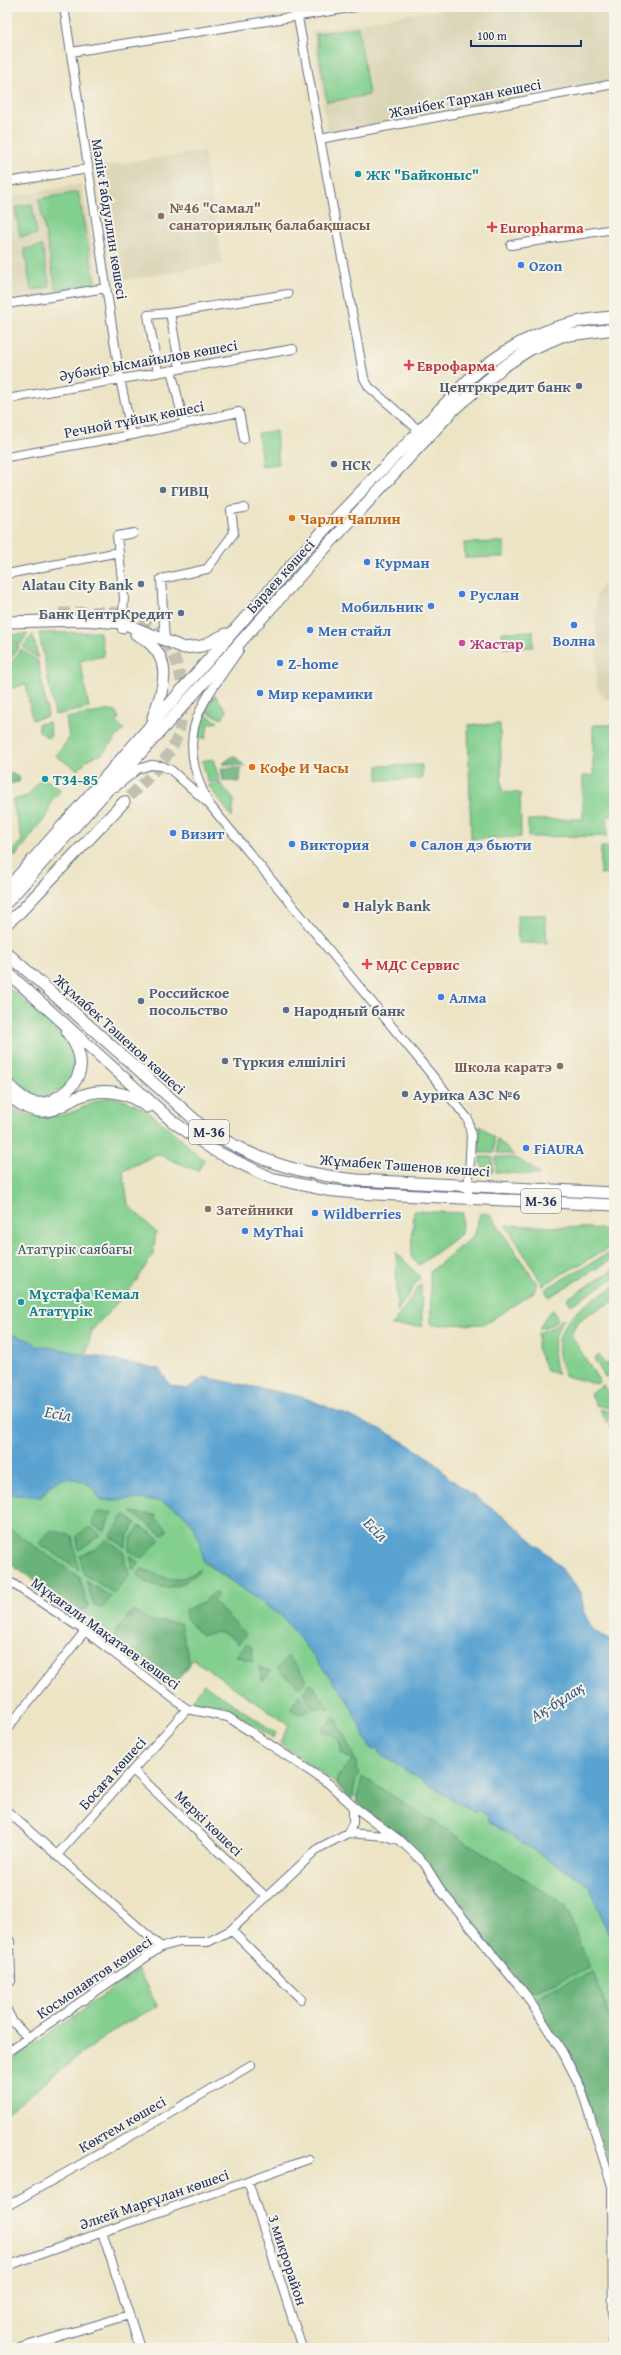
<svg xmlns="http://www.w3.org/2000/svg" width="621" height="2355" font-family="'Gentium Book Plus',serif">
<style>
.built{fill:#dad5b6}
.green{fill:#82cf8e;stroke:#4e7f76}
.forest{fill:#69b279;stroke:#42706c}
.water{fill:#5aa3d1;stroke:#3a6998}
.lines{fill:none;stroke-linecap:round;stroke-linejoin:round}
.major-tunnel{stroke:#c2c0b0;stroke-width:11;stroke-dasharray:11 5.5;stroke-linecap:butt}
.minor-casing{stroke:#646e82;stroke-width:10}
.major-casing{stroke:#646e82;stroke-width:13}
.minor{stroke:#fff;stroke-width:8}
.major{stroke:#fff;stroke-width:11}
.culture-dot{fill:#0f9aa8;stroke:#f7f3e8;stroke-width:1.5}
.education-dot{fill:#8d6e63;stroke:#f7f3e8;stroke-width:1.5}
.health-dot{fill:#e0444e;stroke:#f7f3e8;stroke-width:1.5}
.shop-dot{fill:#3f7fe0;stroke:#f7f3e8;stroke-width:1.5}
.service-dot{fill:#5c6f8a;stroke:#f7f3e8;stroke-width:1.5}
.food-dot{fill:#e8710a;stroke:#f7f3e8;stroke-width:1.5}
.hotel-dot{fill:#d1479c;stroke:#f7f3e8;stroke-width:1.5}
.labels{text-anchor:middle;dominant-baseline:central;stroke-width:4;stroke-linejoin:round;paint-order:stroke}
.shield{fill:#f7f3e8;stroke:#5d6a87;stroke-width:1}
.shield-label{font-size:14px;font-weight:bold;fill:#1b2f5e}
.street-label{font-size:15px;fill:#1b2f5e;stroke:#f7f3e8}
.culture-label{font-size:15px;font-weight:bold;fill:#0d838f;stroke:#f7f3e8;text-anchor:start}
.education-label{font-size:15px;font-weight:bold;fill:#785e54;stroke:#f7f3e8;text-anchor:start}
.health-label{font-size:15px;font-weight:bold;fill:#be3a42;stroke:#f7f3e8;text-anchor:start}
.shop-label{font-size:15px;font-weight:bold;fill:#366cbe;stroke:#f7f3e8;text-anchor:start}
.service-label{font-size:15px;font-weight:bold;fill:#4e5e75;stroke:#f7f3e8;text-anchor:start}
.food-label{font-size:15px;font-weight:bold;fill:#c56008;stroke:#f7f3e8;text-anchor:start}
.hotel-label{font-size:15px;font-weight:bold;fill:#b23c85;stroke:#f7f3e8;text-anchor:start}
.park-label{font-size:15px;fill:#35576a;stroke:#f7f3e8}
.water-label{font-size:16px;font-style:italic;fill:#315886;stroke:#f7f3e8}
</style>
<rect width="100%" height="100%" fill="#f7f3e8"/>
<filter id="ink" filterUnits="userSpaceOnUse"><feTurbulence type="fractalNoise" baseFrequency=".025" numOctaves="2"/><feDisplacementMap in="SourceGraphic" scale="8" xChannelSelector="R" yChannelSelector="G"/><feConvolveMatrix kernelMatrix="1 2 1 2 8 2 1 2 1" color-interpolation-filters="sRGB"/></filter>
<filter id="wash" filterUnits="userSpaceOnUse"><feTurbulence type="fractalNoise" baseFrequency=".012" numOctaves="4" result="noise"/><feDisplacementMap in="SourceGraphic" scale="16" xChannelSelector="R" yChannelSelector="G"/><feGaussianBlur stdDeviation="0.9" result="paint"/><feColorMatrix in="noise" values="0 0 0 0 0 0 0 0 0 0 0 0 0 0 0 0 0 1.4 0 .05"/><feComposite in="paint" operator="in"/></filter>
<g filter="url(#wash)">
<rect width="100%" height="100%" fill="#ece4c4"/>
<path class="built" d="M451 7H614V79L328 133 312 31Z
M204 151 223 264 118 281 97 167Z
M81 184 100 286 7 302V197Z
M604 582H614V699H605L596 686V595Z"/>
<path class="green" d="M358 27 369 95 327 102 316 34Z
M78 192 95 283 56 290 39 199Z
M32 204 37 234 20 237 15 207Z
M42 246 50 287 31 290 24 249Z
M276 431 279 464 262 466 258 433Z
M504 542V557L465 558 464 543Z
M533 631V647L503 648 502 632Z
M100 632 104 656 80 661 89 708 55 715 39 633Z
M28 634 20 645 7 637V635Z
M33 634 38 658 23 647Z
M7 639 19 647 7 664Z
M21 649 38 661 48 716 32 720 26 684 10 689 7 686V669Z
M215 695 227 711 222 719 205 711Z
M111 710 115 711 119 718 116 722 124 729 102 754 88 759 78 770 56 756 69 738 66 718Z
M204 714 218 722 208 724 206 738H198Z
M49 722 51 735 48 738 39 731 38 724Z
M500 724 502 792 520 793 521 837 471 839 468 725Z
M593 725H614V816H607V836L528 837V820L583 819V776H593Z
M213 759 220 782H208L202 761Z
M422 765V779L378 780V766Z
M42 777 61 790 51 801 48 814 15 857 13 850 22 840 12 800 28 796Z
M221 784 234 800 232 817 208 785Z
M601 847H614V873L600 874Z
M517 915H545L547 943H518Z
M7 986 71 1040 79 1080 45 1098 35 1096 7 1073Z
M110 1097C149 1103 175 1135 204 1160L198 1171 157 1154 123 1171 128 1204 156 1232 153 1254 136 1282 92 1330 86 1355 43 1346 36 1347 31 1341 7 1333V1103C24 1119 54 1120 75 1111 87 1106 97 1099 110 1097Z
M480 1125 494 1138V1153H479Z
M497 1139 514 1155 497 1153Z
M480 1157H493V1172H487L480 1163Z
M496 1157 516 1158 538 1172V1175L496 1172Z
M414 1211 463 1213 461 1234 419 1265 411 1257Z
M480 1213 490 1214 537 1284 534 1292 485 1324 431 1325 430 1272 475 1234Z
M506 1225 614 1229V1245L543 1285Z
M614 1250V1258L549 1297 545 1289Z
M396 1252 420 1277 397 1312Z
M614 1269V1278L571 1305 567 1299Z
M421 1284 422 1326H391Z
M614 1286V1301C601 1308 570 1319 572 1337L600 1382 597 1384 565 1376C544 1326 577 1310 614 1286Z
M553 1310 558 1319 553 1324 539 1329 546 1316Z
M564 1318C553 1336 550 1354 558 1374L547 1371 537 1348 538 1333 553 1327Z
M599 1355 606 1365 614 1360V1375L605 1377 595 1361V1357Z
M603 1385 614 1404 613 1409 596 1405 590 1393Z
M600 1409 610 1412 607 1423Z
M614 1410V1434L609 1426Z
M65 1478C81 1477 94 1485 100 1500 134 1500 173 1492 193 1526 199 1538 203 1548 203 1562L282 1616 347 1699 371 1748H378L380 1754 473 1812 478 1810 487 1815 488 1821 589 1885 614 1947V2165L547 2013 400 1829 280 1743 289 1725 197 1662 194 1658 173 1683 73 1605 7 1559V1494L41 1497 53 1482Z
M204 1684 276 1733 273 1738 222 1703 217 1709 190 1704Z
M138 1970 158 2007C106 2028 53 2078 7 2113V2064Z"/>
<path class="forest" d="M234 755 245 766 222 764Z
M221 768H241L240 782 223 781Z
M11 773 20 778 19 782 7 784V774Z
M97 1512H112L104 1532 92 1524Z
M131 1512 156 1515V1518L168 1530 163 1535Z
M124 1515 136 1523 128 1535 125 1547 110 1537Z
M140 1526 160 1539 142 1559 129 1550 131 1538Z
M7 1527 80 1578 88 1607 80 1611 7 1562Z
M90 1527 101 1535 79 1550 76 1536Z
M51 1530 72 1536 79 1570 39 1543Z
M107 1539 124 1552 125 1563 130 1574 114 1593 84 1574 80 1556 95 1549Z
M129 1555 139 1563 133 1570Z
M141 1569C171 1578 172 1586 201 1569 182 1590 159 1594 137 1575Z
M86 1581 111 1597 102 1608 94 1605Z
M215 1592 218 1595 213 1601 246 1635 238 1644C226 1631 219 1629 202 1636L186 1618 185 1610 203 1602Z
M133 1611 151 1621 180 1623 190 1665 174 1684 116 1641V1630Z
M247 1644 252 1648 253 1662 236 1656Z
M288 1656 307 1679 300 1688 277 1669Z
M259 1667 271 1671 263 1681Z
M310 1683 330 1708 314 1709 303 1692Z
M300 1695 311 1710 300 1715 290 1708Z
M333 1717 337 1720 354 1757 359 1775 356 1779 352 1800 336 1785 337 1778 352 1760 341 1752C341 1740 336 1734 324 1733L323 1728Z
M362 1777 460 1838 467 1845H471L565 1905 590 1968 532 1991 524 1989 449 1896 419 1852 356 1802Z
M593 1972 614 2026V2166H610L580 2079 536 2006 538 1997 543 1993Z"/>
<path class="water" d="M7 1333 31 1341 38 1347 43 1346 159 1369 170 1385 187 1389 204 1377 303 1397 383 1430 420 1452 436 1463 449 1478 508 1520 552 1558 581 1592 584 1613 594 1631 614 1642V1947L589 1885 488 1821 487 1815 478 1810 473 1812 380 1754 378 1748 371 1749 347 1699 282 1616 203 1561C203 1548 199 1537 193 1526 174 1492 134 1500 100 1500 89 1473 55 1471 41 1497L7 1494Z"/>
</g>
<g filter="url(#ink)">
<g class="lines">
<path class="major-tunnel" d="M59 613C80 613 102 609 123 614 160 623 181 655 182 692 183 711 182 731 172 748 160 769 140 785 124 802"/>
<defs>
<path id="minor" d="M64 7 120 379 132 435
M296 7 364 378 369 387 423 434
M71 52 356 7
M320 139 614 84
M7 182 88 169
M511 245 614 229
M7 304 106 288
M170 313 288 294
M171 370 184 423
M158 372 148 315 170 313 180 368
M7 399 293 349
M7 457 132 435 239 412 244 439
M7 574 119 552
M122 629 124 598 117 536 134 533
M165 641 161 579 207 569 234 533 231 510 244 508
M116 787 138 769 151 765 162 766 171 770 209 804 468 1119 471 1136 468 1197
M207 800C173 732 202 704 239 650
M7 1580 85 1631 187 1709 228 1717 328 1783 353 1806 402 1842 424 1863 442 1892 526 1995 563 2053 581 2088 612 2186 613 2348
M7 1729 85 1631
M133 1770 266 1897
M7 1811 161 1947
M348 1833 353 1823V1806
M57 1855 187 1709
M231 1930 301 1999
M7 1938 10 1941 11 1981 7 1985
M7 2010 13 2022 28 2038
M7 2052 161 1947 180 1942H208L231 1930 319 1848 348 1833 386 1836 394 1839
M248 2181 302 2348
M7 2206 150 2125 251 2065
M102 2232 140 2348
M7 2266 309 2159
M20 2348 129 2315"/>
<path id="major" d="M7 622 82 620 123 623 184 648 202 646 226 634
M136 634C174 654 166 684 153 717
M7 889 304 551 469 379C511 342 557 320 614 317
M7 902 314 560 455 408 503 367 529 350 562 336 614 329
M7 923 20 912 124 802
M7 953 203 1127C255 1161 296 1173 357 1180L614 1193
M7 972 172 1121 215 1151 271 1178 326 1190 356 1193 614 1205
M7 1084C14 1090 23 1100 32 1102 41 1105 51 1102 58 1097 85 1080 87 1057 67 1032
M7 1094C19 1104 34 1115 51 1110 60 1108 69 1101 78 1097 102 1087 128 1091 147 1107"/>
</defs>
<use href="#minor" class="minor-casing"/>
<use href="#major" class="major-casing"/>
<use href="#minor" class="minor"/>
<use href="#major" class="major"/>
</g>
</g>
<g class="culture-dot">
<circle cx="358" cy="174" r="4"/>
<circle cx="45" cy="779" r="4"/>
<circle cx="21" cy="1302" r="4"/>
</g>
<g class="education-dot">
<circle cx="161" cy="216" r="4"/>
<circle cx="560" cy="1066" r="4"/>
<circle cx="208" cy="1209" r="4"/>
</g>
<g class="health-dot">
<path d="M490 221h4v4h4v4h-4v4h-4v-4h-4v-4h4z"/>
<path d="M407 359h4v4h4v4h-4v4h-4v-4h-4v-4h4z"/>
<path d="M365 958h4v4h4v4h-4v4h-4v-4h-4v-4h4z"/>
</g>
<g class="shop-dot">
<circle cx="521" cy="265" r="4"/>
<circle cx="367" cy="562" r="4"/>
<circle cx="462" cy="594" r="4"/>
<circle cx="431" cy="606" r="4"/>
<circle cx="574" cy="625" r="4"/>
<circle cx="310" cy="630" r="4"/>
<circle cx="280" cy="663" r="4"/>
<circle cx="260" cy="693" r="4"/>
<circle cx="173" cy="833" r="4"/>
<circle cx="292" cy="844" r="4"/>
<circle cx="413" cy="844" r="4"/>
<circle cx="441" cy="997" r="4"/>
<circle cx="526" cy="1148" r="4"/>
<circle cx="315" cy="1213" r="4"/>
<circle cx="245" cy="1231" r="4"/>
</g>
<g class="service-dot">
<circle cx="579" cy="386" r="4"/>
<circle cx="334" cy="464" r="4"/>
<circle cx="163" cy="490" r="4"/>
<circle cx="141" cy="584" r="4"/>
<circle cx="181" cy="613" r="4"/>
<circle cx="346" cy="905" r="4"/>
<circle cx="141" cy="1001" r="4"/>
<circle cx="286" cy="1010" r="4"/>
<circle cx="225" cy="1061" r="4"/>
<circle cx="405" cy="1094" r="4"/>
</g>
<g class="food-dot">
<circle cx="292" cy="518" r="4"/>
<circle cx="252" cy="767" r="4"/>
</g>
<circle class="hotel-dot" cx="462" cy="643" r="4"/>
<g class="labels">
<g class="shield">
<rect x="189" y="1120" width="40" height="24" rx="3"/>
<rect x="521" y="1189" width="40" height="24" rx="3"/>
</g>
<g class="shield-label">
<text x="209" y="1132">M-36</text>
<text x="541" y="1201">M-36</text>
</g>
<g class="street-label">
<text transform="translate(465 98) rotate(-11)">Жәнібек Тархан көшесі</text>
<text transform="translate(110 219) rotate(81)">Мәлік Ғабдуллин көшесі</text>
<text transform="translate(148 360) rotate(-10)">Әубәкір Ысмайылов көшесі</text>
<text transform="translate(134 419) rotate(-11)">Речной тұйық көшесі</text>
<text transform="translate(280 576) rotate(-48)">Бараев көшесі</text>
<text transform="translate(120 1034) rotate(42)">Жұмабек Тәшенов көшесі</text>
<text transform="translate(405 1165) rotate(4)">Жұмабек Тәшенов көшесі</text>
<text transform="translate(106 1633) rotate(36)">Мұқағали Мақатаев көшесі</text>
<text transform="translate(112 1773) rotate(-48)">Босаға көшесі</text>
<text transform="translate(209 1823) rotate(44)">Меркі көшесі</text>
<text transform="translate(94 1977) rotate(-34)">Космонавтов көшесі</text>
<text transform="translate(122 2124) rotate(-30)">Көктем көшесі</text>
<text transform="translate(154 2199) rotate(-19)">Әлкей Марғұлан көшесі</text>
<text transform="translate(288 2260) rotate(72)">3 микрорайон</text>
</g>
<g class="culture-label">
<text x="366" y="174">ЖК "Байконыс"</text>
<text x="53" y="779">Т34-85</text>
<text x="29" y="1293">Мұстафа Кемал<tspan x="29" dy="17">Ататүрік</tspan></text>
</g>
<g class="education-label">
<text x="169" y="207">№46 "Самал"<tspan x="169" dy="17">санаториялық балабақшасы</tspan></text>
<text x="552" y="1066" text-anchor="end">Школа каратэ</text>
<text x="216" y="1209">Затейники</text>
</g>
<g class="health-label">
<text x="500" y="227">Europharma</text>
<text x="417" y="365">Еврофарма</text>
<text x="376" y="964">МДС Сервис</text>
</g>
<g class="shop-label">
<text x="529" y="265">Ozon</text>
<text x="375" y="562">Курман</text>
<text x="470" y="594">Руслан</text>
<text x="423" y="606" text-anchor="end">Мобильник</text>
<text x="318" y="630">Мен стайл</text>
<text x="574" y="640" text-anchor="middle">Волна</text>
<text x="288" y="663">Z-home</text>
<text x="268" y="693">Мир керамики</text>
<text x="181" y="833">Визит</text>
<text x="300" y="844">Виктория</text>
<text x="421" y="844">Салон дэ бьюти</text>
<text x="449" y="997">Алма</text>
<text x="534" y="1148">FiAURA</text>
<text x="323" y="1213">Wildberries</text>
<text x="253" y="1231">MyThai</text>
</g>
<g class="service-label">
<text x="571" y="386" text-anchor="end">Центркредит банк</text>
<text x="342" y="464">НСК</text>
<text x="171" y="490">ГИВЦ</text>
<text x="133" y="584" text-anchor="end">Alatau City Bank</text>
<text x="173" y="613" text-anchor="end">Банк ЦентрКредит</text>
<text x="354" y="905">Halyk Bank</text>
<text x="149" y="992">Российское<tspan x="149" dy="17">посольство</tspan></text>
<text x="294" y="1010">Народный банк</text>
<text x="233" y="1061">Түркия елшілігі</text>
<text x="413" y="1094">Аурика АЗС №6</text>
</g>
<g class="food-label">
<text x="300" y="518">Чарли Чаплин</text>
<text x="260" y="767">Кофе И Часы</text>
</g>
<g class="hotel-label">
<text x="470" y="643">Жастар</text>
</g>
<g class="park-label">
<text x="75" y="1248">Ататүрік саябағы</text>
</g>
<g class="water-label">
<text transform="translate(58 1413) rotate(9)">Есіл</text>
<text transform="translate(376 1529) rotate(45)">Есіл</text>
<text transform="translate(557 1701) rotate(-32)">Ақ-бұлақ</text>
</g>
</g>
<rect width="621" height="2355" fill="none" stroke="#f7f3e8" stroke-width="24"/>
<path d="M471 40v6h110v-6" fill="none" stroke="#1b2f5e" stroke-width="2"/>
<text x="477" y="40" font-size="12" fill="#1b2f5e" stroke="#f7f3e8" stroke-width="3" paint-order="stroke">100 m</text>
</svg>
